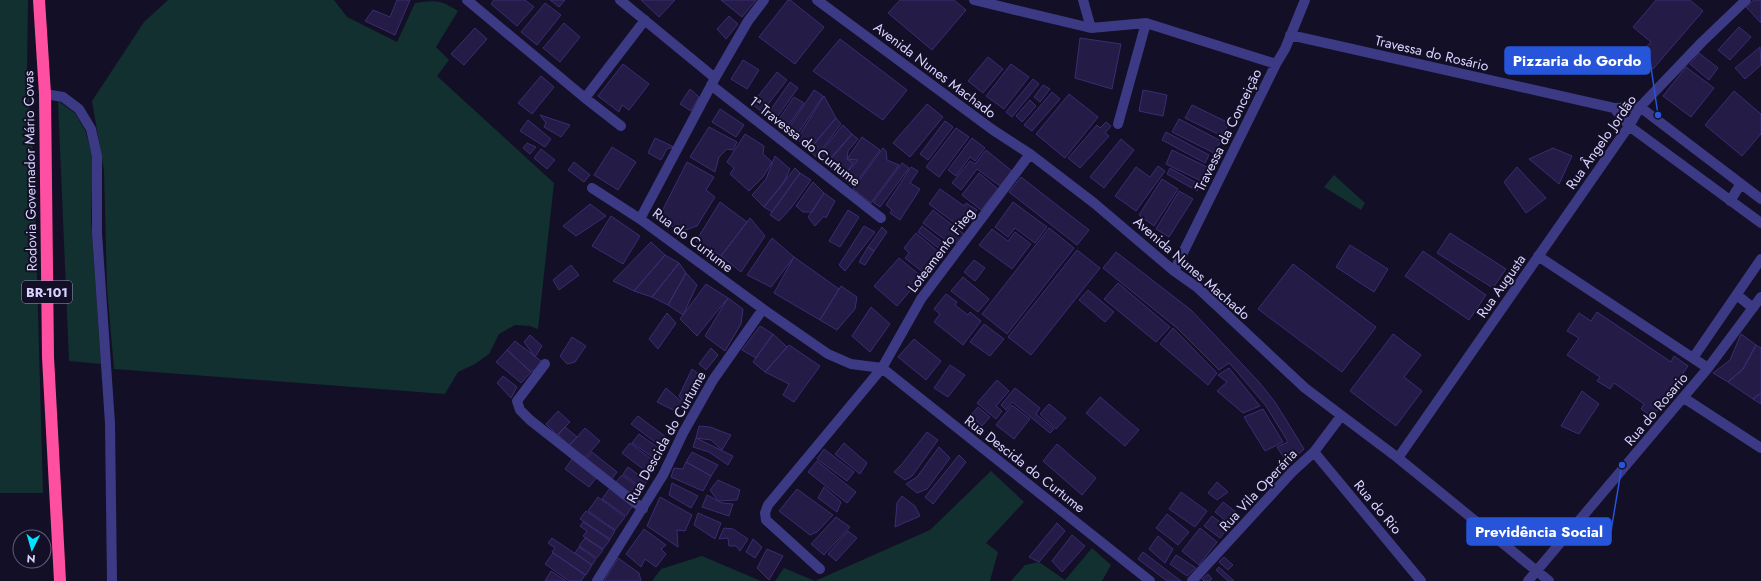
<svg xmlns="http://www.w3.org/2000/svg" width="1761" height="581" font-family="Jost,sans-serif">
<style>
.green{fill:#12302f}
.building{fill:#241b47;stroke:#3b2d73}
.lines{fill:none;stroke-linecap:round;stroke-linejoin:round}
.minor{stroke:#3d3a85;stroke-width:10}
.highway{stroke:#ff4fa3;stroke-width:12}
.labels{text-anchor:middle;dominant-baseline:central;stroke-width:4;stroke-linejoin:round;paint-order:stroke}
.shield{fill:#130f26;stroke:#9e99be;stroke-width:1}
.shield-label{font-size:13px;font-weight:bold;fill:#d9d4ff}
.street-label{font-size:14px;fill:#d9d4ff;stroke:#130f26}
.leader{fill:none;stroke:#2655da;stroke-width:1.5}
.callout-dot{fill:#2655da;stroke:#130f26;stroke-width:1.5}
.callout{fill:#2655da;stroke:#2655da;stroke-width:1.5}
.callout-label{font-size:15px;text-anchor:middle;font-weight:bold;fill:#fff}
</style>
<rect width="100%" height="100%" fill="#130f26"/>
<path class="green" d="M0 0H28L27 67 34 169 43 493H0Z
M168 0H334L347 17 397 42 415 3C437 0 441 0 458 11L436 47 449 60 437 76 554 183 538 329 530 326 515 325 499 334 489 354 475 364 458 372 445 394 114 369 107 288 104 171 92 101 144 22Z
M58 101 75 113 85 130 93 157 91 219 101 364 69 361Z
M1334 175 1365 203 1361 210 1324 187Z
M991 471 1024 502 986 543 998 552 990 581H775L784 568 815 581 930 530Z
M1092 548 1111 565 1102 581H1011L1025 565 1039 562 1065 580Z
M702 556 761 581H652L661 569Z"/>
<path class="building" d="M397 0H410L395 35 365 21 373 10 390 17Z
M494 0H525L534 7 517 26 491 4Z
M550 0H565L559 7Z
M641 0H675L659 17Z
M721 0H756L742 17Z
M788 0H790L824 27 795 64 759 37Z
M900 0H954L966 10 932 50 888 13Z
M1656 0H1690L1703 11 1653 69 1638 56 1651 42 1633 27Z
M1754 0H1761V23L1746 7Z
M545 3 561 15 537 45 521 32Z
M729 16 738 24 726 39 717 29Z
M564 23 580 37 560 62 543 48Z
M1739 27 1751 37 1730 60 1718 50Z
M475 28 487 39 464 65 451 54Z
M1080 38 1121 44 1112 89 1075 78Z
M840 39 907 90 883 120 813 71Z
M1760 47 1761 65 1745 79 1735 68Z
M1699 53 1718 68 1709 80 1690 64Z
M988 57 1003 69 983 93 968 81Z
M743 60 759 70 747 89 731 79Z
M623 64 649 84 629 110 622 105 619 112 598 96Z
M1011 64 1029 77 1004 109 986 96Z
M1686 67 1714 88 1691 117 1663 96Z
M777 72 787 80 762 112 752 104Z
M541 76 554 87 532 114 518 103Z
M1033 79 1039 84 1012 117 1006 112Z
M790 82 798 88 775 120 767 115Z
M1043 85 1050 89 1040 102 1034 97Z
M690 89 699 97 691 111 680 104Z
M814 90 823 96 795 138 786 132Z
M1143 90 1167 95 1163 116 1139 111Z
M1734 91 1761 114V134L1742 156 1705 125Z
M1052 92 1060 99 1032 131 1024 125Z
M1069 94 1098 117 1065 158 1036 134Z
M824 96 836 118 809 150 797 139Z
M794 97 804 103 786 129 777 122Z
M1030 100 1036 106 1022 122 1016 116Z
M927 104 943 117 910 157 893 143Z
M1192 105 1229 123 1222 136 1185 118Z
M720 109 744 125 736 137 712 122Z
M540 115 570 125 561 137 544 127 546 123Z
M836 118 841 124 816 157 809 150Z
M1179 119 1221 141 1214 153 1172 132Z
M528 120 551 139 545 147 520 131Z
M945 121 953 127 928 160 920 154Z
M1106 122 1111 126 1105 133 1109 136 1080 168 1068 158 1097 125 1100 128Z
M843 125 852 134 825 164 817 157Z
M709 127 737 142 733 150 727 149 719 157 715 172 690 157Z
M956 128 969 137 939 177 926 167Z
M1166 132 1209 155 1205 163 1162 140Z
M745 134 764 146 763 154 772 162 763 177 749 191 730 174 734 168 727 162Z
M852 134 858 139 848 151 847 159 858 160 842 178 826 165Z
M862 137 880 150 853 187 842 178 853 163 847 159Z
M655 138 674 147 667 149 661 160 648 153Z
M972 138 985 148 975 161 970 157 956 176 948 170Z
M1121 139 1134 150 1104 188 1090 177Z
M527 143 536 147 530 154 523 148Z
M612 147 636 162 618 190 594 175Z
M883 148 886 151 887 160 899 165 871 203 853 189Z
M1553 148 1572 156 1559 184 1529 159Z
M541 149 555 160 547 169 534 158Z
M986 150 1012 171 1000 186 977 169 961 190 952 183 970 161 975 164Z
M1172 150 1207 167 1201 181 1166 164Z
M775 156 790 169 783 184 764 207 752 195 766 179Z
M574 162 590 175 584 182 568 170Z
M687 162 714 177 706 190 715 197 697 226 680 232 659 217Z
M902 163 909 168 880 207 873 202Z
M1158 166 1165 171 1136 211 1115 196 1136 167 1150 177Z
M911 167 918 171 910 183 920 189 900 220 890 213 892 210 886 205Z
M1517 167 1546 198 1526 213 1504 182Z
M795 168 800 173 772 212 764 207Z
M1170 168 1200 185 1197 191 1167 174Z
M800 173 811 180 791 208 779 221 770 215Z
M979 173 998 189 981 210 962 195Z
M1021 177 1089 230 1077 245 1009 192Z
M1162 179 1178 189 1154 226 1139 215Z
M813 182 824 193 812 212H803L796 206Z
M940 189 964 206 966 203 977 210 963 229 929 204Z
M1179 191 1193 199 1169 237 1156 229Z
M824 193 835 201 826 218 824 216 815 226 808 217Z
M720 202 747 222 721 256 696 241Z
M1013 202 1047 227 1035 243 1015 228 1008 237 995 227Z
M590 204 606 216 576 236 563 226Z
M848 210 859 217 840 247 829 241Z
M933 210 965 235 958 245 954 242 952 245 923 223Z
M611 216 640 236 623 264 592 246Z
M750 218 765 236 741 272 721 256Z
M864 226 875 232 845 271 839 265Z
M922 226 950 248 946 254 918 232Z
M882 227 887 232 874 251 868 247Z
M1049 228 1074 248 1007 334 982 314Z
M992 229 1008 241 1015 232 1031 244 1012 269 979 245Z
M916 233 941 254 924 273 905 258 909 253 904 248Z
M1450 233 1506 269 1493 288 1437 253Z
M772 238 794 257 771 287 747 275Z
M651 242 665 255 634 291 613 281Z
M1350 245 1388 269 1374 292 1336 267Z
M868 247 874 251 865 265 859 262Z
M1077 250 1100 268 1031 355 1008 337Z
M1423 251 1486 295 1469 320 1405 276Z
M1116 252 1191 310 1259 382 1275 402 1304 449 1288 464 1277 447 1288 442 1266 406 1238 373 1229 363 1219 370 1177 328 1103 268Z
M665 255 679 263 652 297 634 291Z
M794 257 839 289 820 320 774 293Z
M899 258 922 277 897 306 874 286Z
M974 260 985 268 975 281 964 272Z
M679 263 686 273 668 305 652 297Z
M1293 264 1376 327 1342 372 1258 309Z
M571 265 579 275 559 290 553 280Z
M686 273 697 285 683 315 668 305Z
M963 277 989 299 978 312 951 291Z
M1118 283 1170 327 1156 342 1104 299Z
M706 284 728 298 697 336 680 319Z
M841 286 857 297 855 309 837 330 820 320Z
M1088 290 1114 312 1105 322 1079 300Z
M946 294 957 302 955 305 968 315 970 312 981 321 963 345 934 322 940 314 934 309Z
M728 298 743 309 741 324 725 351 705 336Z
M871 307 890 324 870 352 852 336Z
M1597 312 1671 362 1674 356 1688 366 1653 417 1641 409 1644 404 1614 383 1610 389 1597 381 1600 377 1567 355 1579 338 1567 331 1579 313 1591 321Z
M667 313 676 323 658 349 649 339Z
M984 324 1004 339 990 356 970 342Z
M760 326 773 334 756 358 742 350Z
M1173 328 1217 373 1208 385 1160 344Z
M773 334 787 347 765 372 753 362Z
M1393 334 1421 355 1404 377 1422 391 1396 426 1350 391Z
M1741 334 1756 345 1743 369 1728 382 1713 373 1730 360Z
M530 335 542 346 535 357 524 342Z
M572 337 586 346 575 362 567 364 560 356Z
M914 339 941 361 926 380 898 357Z
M515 341 545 364 531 372 507 350Z
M789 345 820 366 794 402 783 395 789 384 765 372Z
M1756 345 1761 348V393L1753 399 1728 382 1743 369Z
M711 348 718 355 706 370 699 364Z
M507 350 531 372 521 383 496 362Z
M950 365 965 375 948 397 934 388Z
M1229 368 1260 406 1243 413 1217 391 1227 382 1218 375Z
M692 369 703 377 685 405 679 396Z
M503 376 517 387 511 398 497 383Z
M997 380 1009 391 996 406 1002 411 996 419 977 403Z
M666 388 685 405 675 411 657 402Z
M1015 388 1040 408 1036 414 1054 429 1050 433 1012 402 1006 410 1001 405Z
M1582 391 1599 404 1579 434 1561 426Z
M1761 393V404L1753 399Z
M1100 397 1139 430 1125 446 1086 413Z
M1049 404 1066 418 1056 429 1040 414Z
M1012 405 1030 419 1014 439 996 425Z
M978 407 990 417 982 426 971 415Z
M1263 409 1283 442 1265 451 1244 417Z
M558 411 570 422 557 435 546 424Z
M638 416 666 437 659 445 631 424Z
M699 426 710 427 731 435 722 450 711 440 696 438Z
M565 427 577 437 569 445 558 435Z
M585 428 600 441 584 459 569 446Z
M927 432 938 440 912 476 905 480 894 472 902 464Z
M639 434 660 449 654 458 632 443Z
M696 438 733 456 728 465 709 452 693 447Z
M630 443 654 461 647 472 622 453Z
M844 443 867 463 860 474 835 454Z
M1057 444 1096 478 1082 495 1043 461Z
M939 447 950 458 927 489 917 493 906 484 917 477Z
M824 449 854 472 847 481 817 459Z
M592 452 617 472 611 480 585 460Z
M692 452 718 465 711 476 686 462Z
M959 455 966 462 933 504 925 497Z
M572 459 597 477 589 487 565 469Z
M817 461 856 492 847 503 808 472Z
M686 462 711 476 703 491 671 477 674 468 683 469Z
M628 467 647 481 642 488 623 474Z
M622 475 641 489 635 498 615 483Z
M718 480 740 490 737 500 718 501 710 490Z
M1217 482 1228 492 1217 500 1208 493Z
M672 483 698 496 691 508 669 495Z
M824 487 841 502 837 512 818 498Z
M610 488 633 505 626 516 602 499Z
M797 489 833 515 817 532 810 535 779 511Z
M1181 492 1207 511 1195 527 1169 509Z
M707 495 722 503 733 504 729 516 702 507Z
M902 496 915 506 920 516 895 527 897 503Z
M598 497 625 517 615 530 588 511Z
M660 497 692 515 685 531 677 530 678 547 647 526Z
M1223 502 1240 515 1232 526 1215 512Z
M586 511 615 531 610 539 580 519Z
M698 513 721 523 715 539 694 525Z
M1167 514 1189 532 1178 545 1156 528Z
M1212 516 1228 528 1220 538 1204 526Z
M836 517 850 527 824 555 811 544Z
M583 522 610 540 603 549 583 536 587 531 580 526Z
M1057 523 1065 531 1039 562 1029 557Z
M724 528 733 529 748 539 740 551 736 546H729L728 538 719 539Z
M1200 528 1217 542 1199 565 1182 551Z
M644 529 666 545 661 549 666 554 656 567 645 559 641 567 626 554Z
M848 531 857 538 836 561 828 554Z
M1072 535 1085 546 1062 572 1052 561Z
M1158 536 1173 549 1165 563 1149 549Z
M552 538 592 565 586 575 552 552 555 548 548 543Z
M585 538 603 550 597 558 579 546Z
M753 539 762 547 755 558 746 552Z
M579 547 596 559 592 565 575 553Z
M767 549 783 556 769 580 757 568Z
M1143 552 1181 581H1167L1138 559Z
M553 553 585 575 581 581H569L545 564Z
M1176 555 1196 568 1187 576 1170 564Z
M1224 557 1233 565 1228 570 1219 562Z
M618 558 639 573 641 581H604Z
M1219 567 1234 581H1228L1216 570Z
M551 571 566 581H545Z
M1208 574 1212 579 1209 581H1204L1202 579Z"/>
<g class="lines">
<path class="minor" d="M467 0 585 98 621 126
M620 0 715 78
M764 0 748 21 715 78 640 219 763 309 828 354 851 364 882 368 1150 581
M817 0 993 130 1030 154 1094 203 1174 271 1198 288 1305 388 1398 458 1549 581
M974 0 1091 28 1146 23 1276 64
M1083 0 1091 28
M1290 35 1614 108 1640 107 1761 199
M711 85 881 218
M45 94 63 97 79 109 91 129 97 156V233L110 423 112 581
M585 98 645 20
M1614 108 1629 126 1761 223
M1118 124 1146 23
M592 188 640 219
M1730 201 1740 185
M1538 256 1708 368
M1174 271 1276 64 1285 49 1305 0
M1737 295 1753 308
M1693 358 1761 259
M545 364 517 401 520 410 530 420 643 509
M1684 398 1761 448
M1314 452 1421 581
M1398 458 1629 126 1640 107 1702 42 1746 0
M820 569 766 520 765 513 768 505 882 368 921 299 1030 154
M597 581 663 475 683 433 713 380 763 309
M1192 581 1292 472 1314 452 1341 416
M1528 581 1708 368 1761 297"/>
<path class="highway" d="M39 0 45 94 48 357 60 581"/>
</g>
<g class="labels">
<rect class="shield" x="22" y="281" width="50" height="22" rx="3"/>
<g class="shield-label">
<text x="47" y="292">BR-101</text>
</g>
<g class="street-label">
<text transform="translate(1432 53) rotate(13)">Travessa do Rosário</text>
<text transform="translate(935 70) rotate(37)">Avenida Nunes Machado</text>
<text transform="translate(1228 130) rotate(-64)">Travessa da Conceição</text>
<text transform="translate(805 141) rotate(38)">1ª Travessa do Curtume</text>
<text transform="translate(1601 142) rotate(-55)">Rua Ângelo Jordão</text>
<text transform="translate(30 171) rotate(-91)">Rodovia Governador Mário Covas</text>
<text transform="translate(693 240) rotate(37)">Rua do Curtume</text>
<text transform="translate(941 250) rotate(-53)">Loteamento Fiteg</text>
<text transform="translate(1192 268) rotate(41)">Avenida Nunes Machado</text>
<text transform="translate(1501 286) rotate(-55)">Rua Augusta</text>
<text transform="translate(1656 409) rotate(-50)">Rua do Rosario</text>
<text transform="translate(666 437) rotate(-61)">Rua Descida do Curtume</text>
<text transform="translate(1025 464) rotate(38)">Rua Descida do Curtume</text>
<text transform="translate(1258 490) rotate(-47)">Rua Vila Operária</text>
<text transform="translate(1378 507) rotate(50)">Rua do Rio</text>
</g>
</g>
<path class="leader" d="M1658 115L1650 60M1622 465L1611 531"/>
<g class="callout-dot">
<circle cx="1658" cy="115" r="4"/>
<circle cx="1622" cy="465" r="4"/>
</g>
<g class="callout">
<rect x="1505" y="47" width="145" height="27" rx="4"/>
<rect x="1467" y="518" width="144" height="27" rx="4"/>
</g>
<g class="callout-label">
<text x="1577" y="66">Pizzaria do Gordo</text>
<text x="1539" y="537">Previdência Social</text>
</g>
<g transform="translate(32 549) rotate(185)"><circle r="19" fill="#130f26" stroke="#625e7d"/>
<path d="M0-3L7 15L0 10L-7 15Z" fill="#00e5ff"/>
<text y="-6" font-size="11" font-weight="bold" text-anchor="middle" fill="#d9d4ff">N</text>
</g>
</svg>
